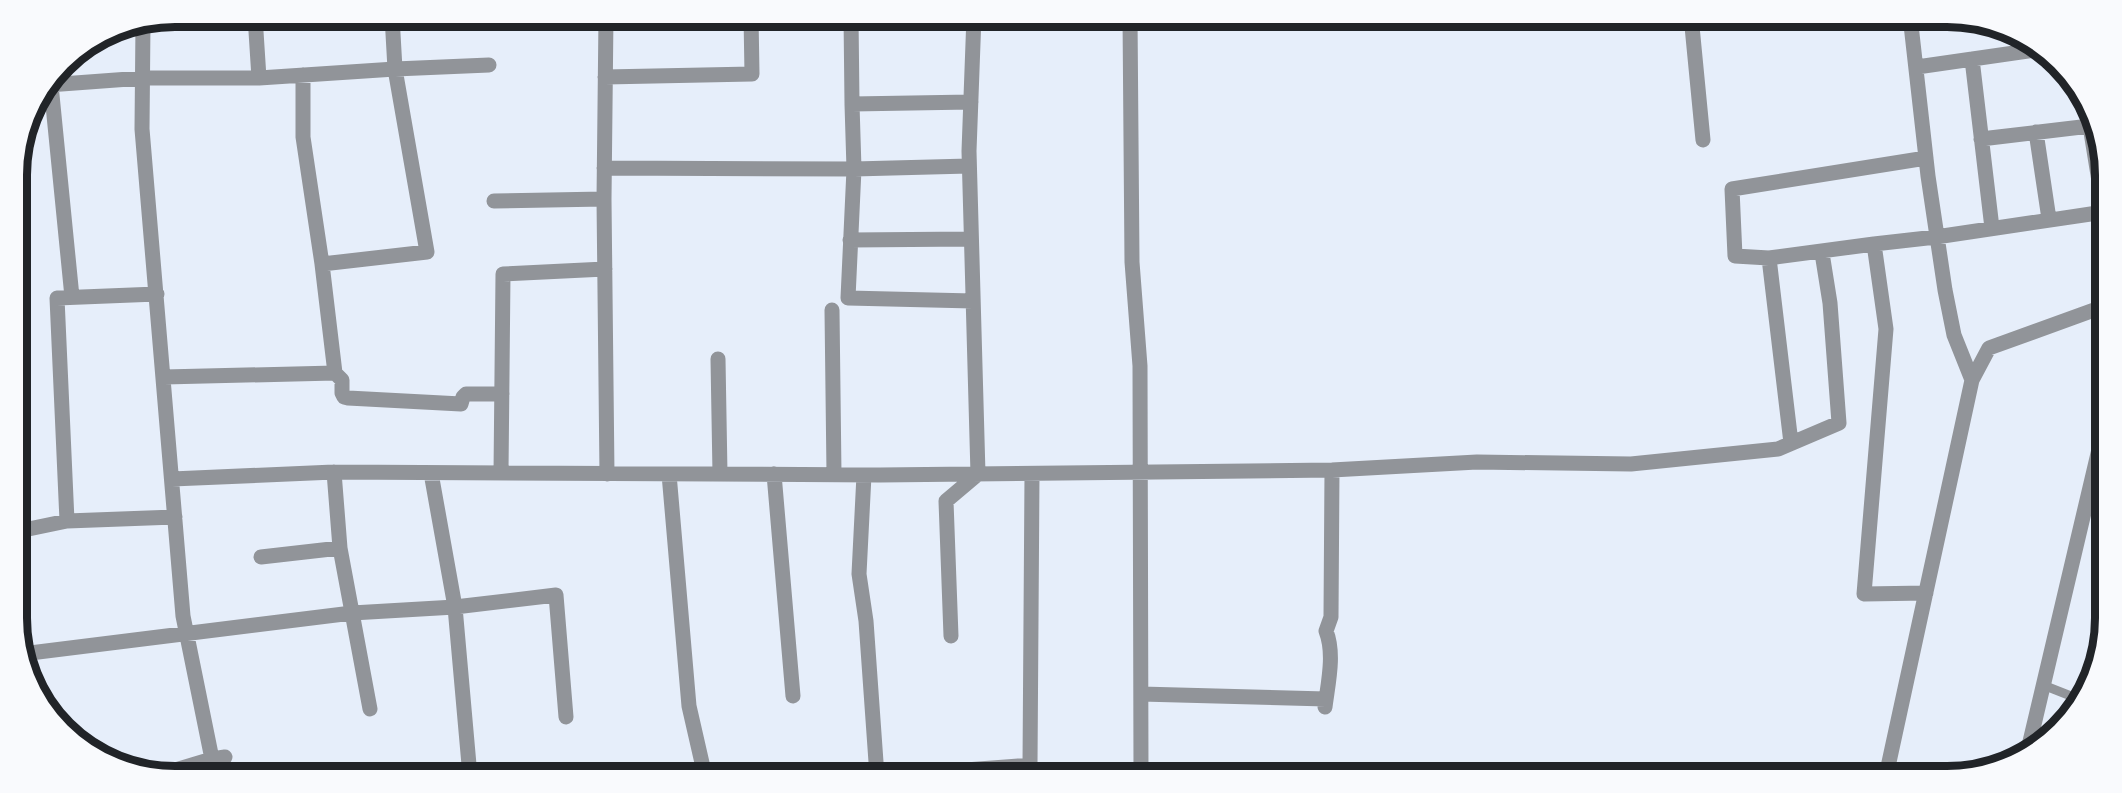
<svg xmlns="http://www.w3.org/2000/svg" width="2122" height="793" font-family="'Asap Condensed',sans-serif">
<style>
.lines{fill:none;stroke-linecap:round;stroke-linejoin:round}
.service{stroke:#919499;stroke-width:9}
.minor{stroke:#919499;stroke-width:15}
.rim{fill:none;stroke:#212428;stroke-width:8}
</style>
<rect width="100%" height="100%" fill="#e6eefa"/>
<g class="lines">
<path class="service" d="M2043 685 2076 698"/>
<path class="minor" d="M255 16 259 78
M606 16 604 199 607 474
M851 16 852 104
M1130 16 1132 262 1140 366 1141 776
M1691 16 1703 140
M1910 16 1928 176 1945 290 1954 335 1972 380
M143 23 142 129 183 616 212 759
M1972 59 1992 228
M1917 67 2035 50
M303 75V137L322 264 427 252 395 69 392 16
M605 77 752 74 751 16
M48 85 143 78H259L395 69 489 65
M51 85 72 297
M971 102 852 104 854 169 848 298 973 301
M2036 132 2049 219
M1981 139 2090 126V123
M604 168 854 169 969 166
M494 201 604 199
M850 240 971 239
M1874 244 1936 237 2104 212 2090 126
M1769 258 1735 256 1732 189 1926 158
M322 264 335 373
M157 294 57 298 67 521 175 517
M832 310 834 474
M718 359 720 474
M164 377 335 373 342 380V393L344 397 348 398 461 404 463 397 466 394H502
M1791 443 1769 258 1874 244 1886 329 1864 594 1926 593
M334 472 340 548 370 709
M431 473 455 607 470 776
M501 473 503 274 605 269
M669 474 689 706 705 776
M774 474 793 696
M864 475 859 574 866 621 877 776
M172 479 334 472 880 475 1332 470 1477 462 1631 464 1778 449 1839 423 1830 303 1822 253
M19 531 67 521
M261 557 340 548
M951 636 946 501 978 474 969 151 974 16
M22 654 352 613 455 607 556 595 566 717
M1141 694 1326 699
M1325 707C1328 683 1335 654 1326 631L1331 617 1332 470
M2028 750 2100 445 2105 444
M1030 765 1032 474
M162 774 212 759 225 757
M887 776 1030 765 1031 776
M1886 776 1972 380 1989 348 2105 306"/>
</g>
<path d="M0 0H2122V793H0ZM175 27H1947A148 148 0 0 1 2095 175V618A148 148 0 0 1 1947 766H175A148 148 0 0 1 27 618V175A148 148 0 0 1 175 27Z" fill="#f9fafd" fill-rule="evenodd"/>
<path class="rim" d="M175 27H1947A148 148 0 0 1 2095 175V618A148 148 0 0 1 1947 766H175A148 148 0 0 1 27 618V175A148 148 0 0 1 175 27Z"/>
</svg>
